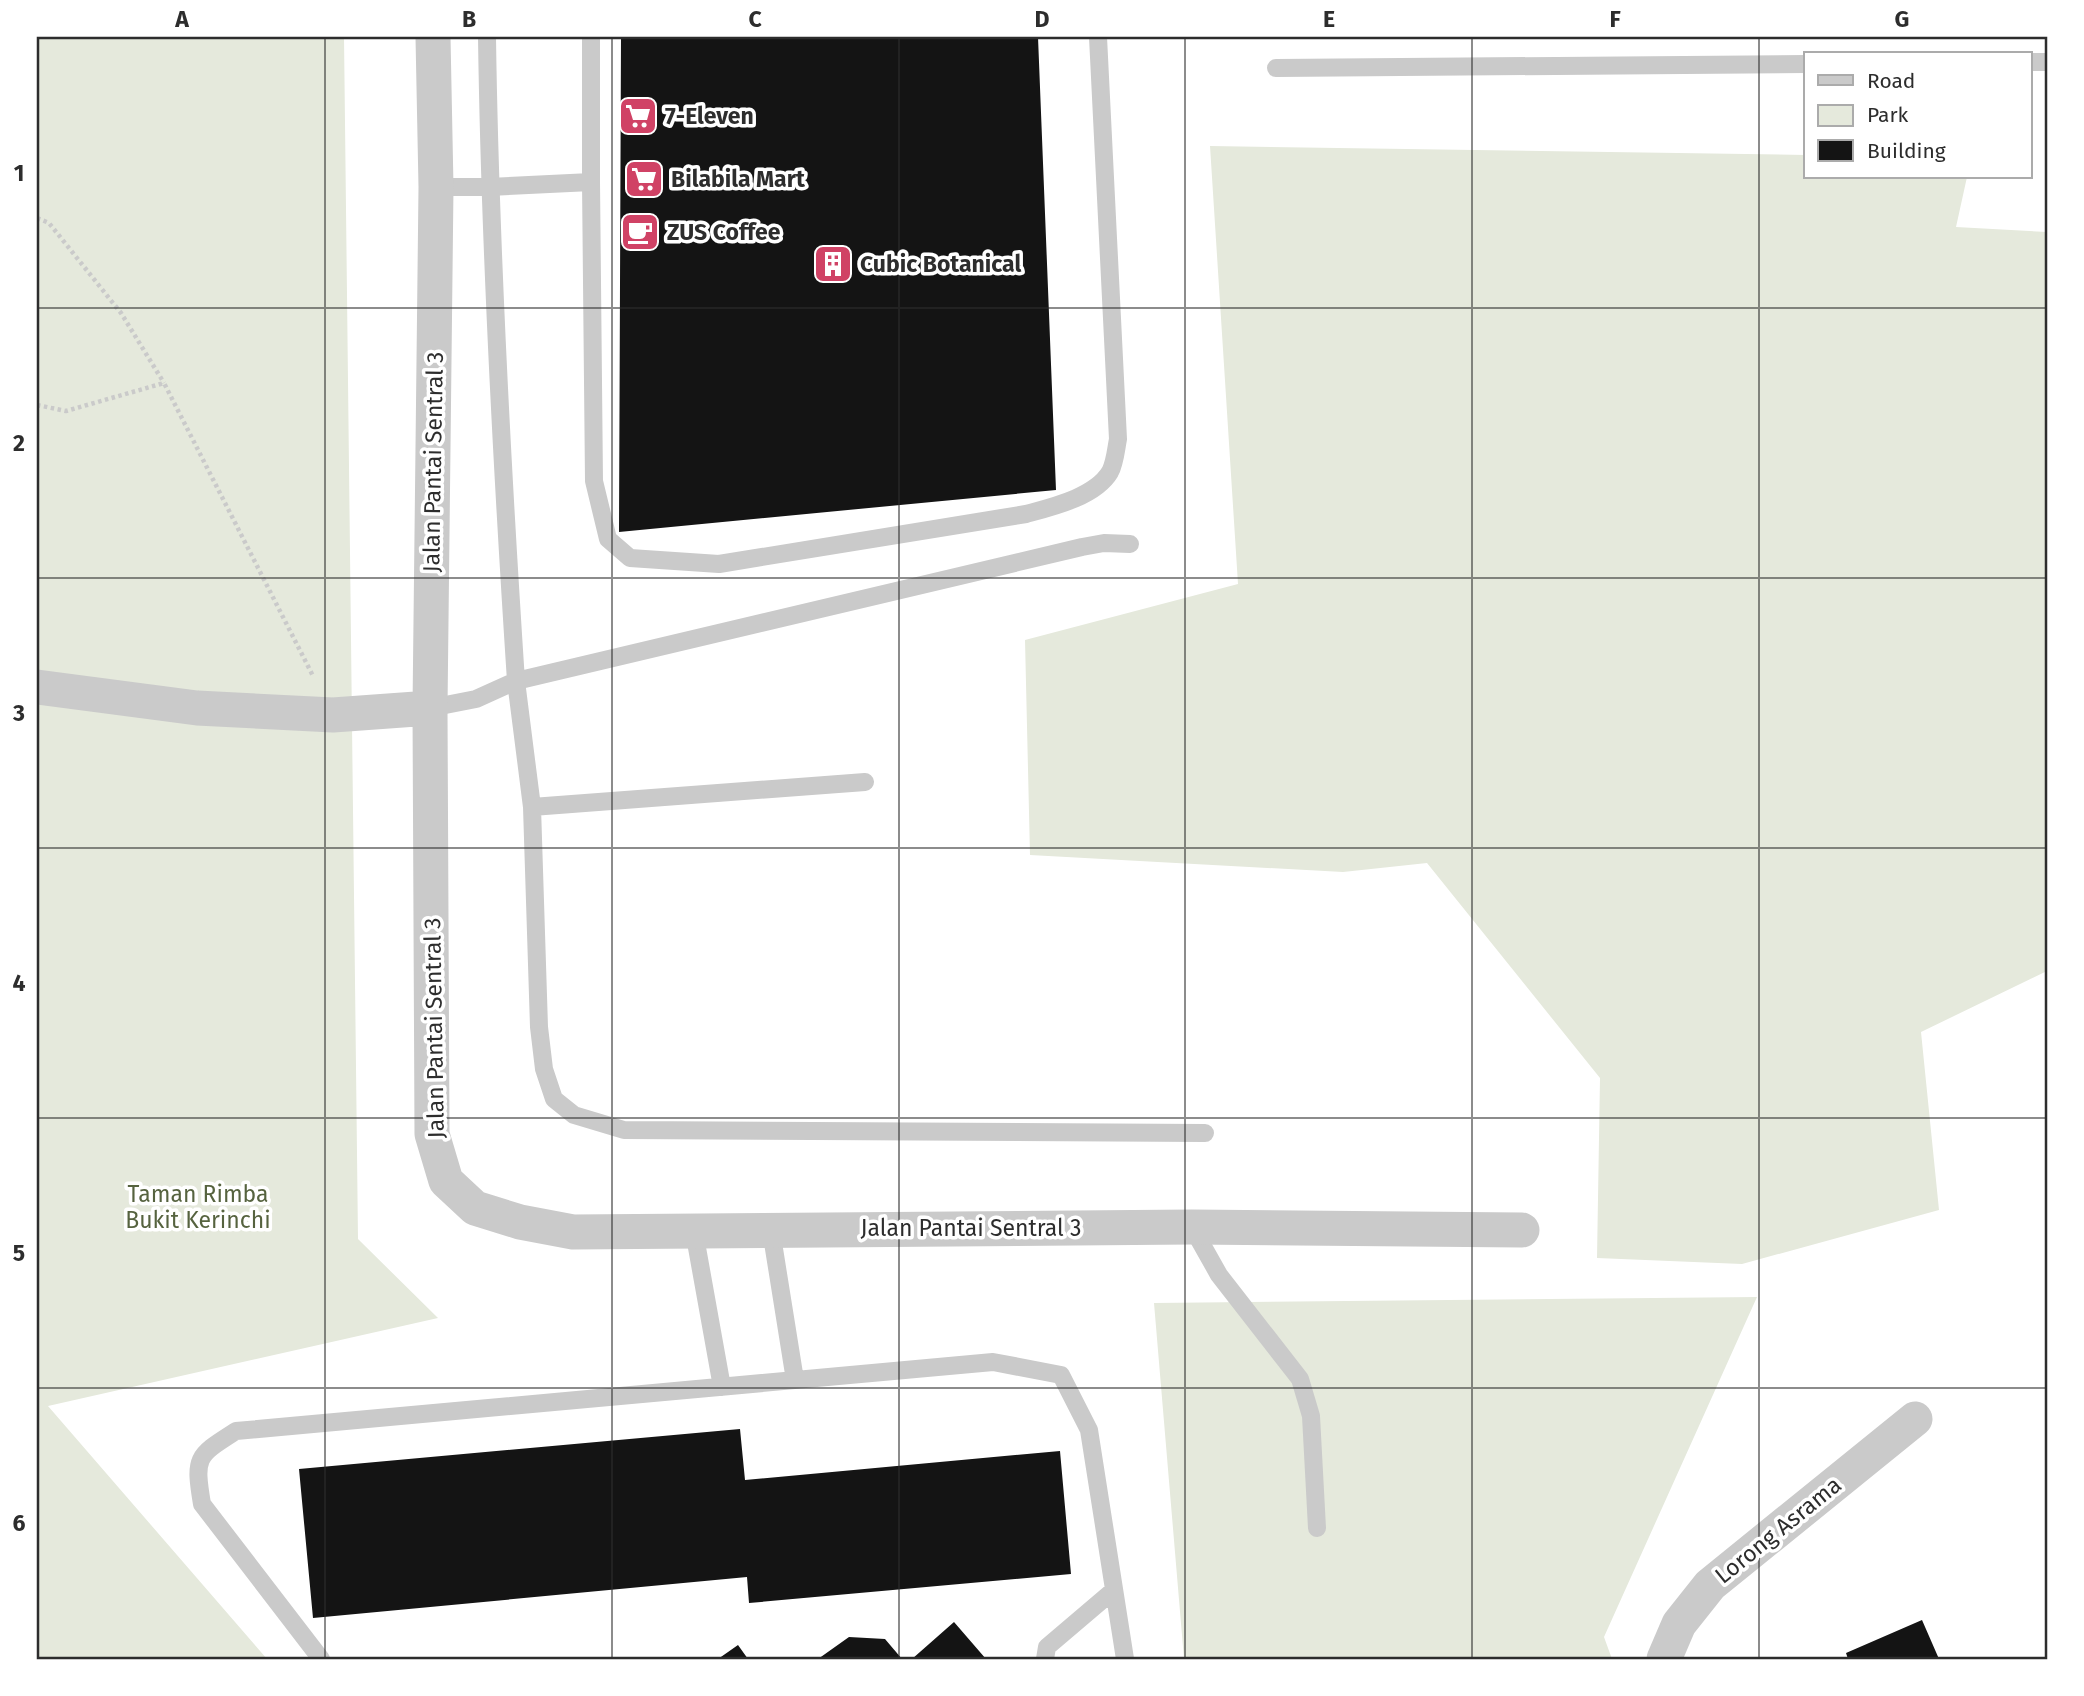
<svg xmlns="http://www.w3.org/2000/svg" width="2084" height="1696" font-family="'Fira Sans',sans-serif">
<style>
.green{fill:#e5e9dc}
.building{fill:#141414}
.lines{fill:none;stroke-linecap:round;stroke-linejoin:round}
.path{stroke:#cacaca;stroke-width:4.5;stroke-dasharray:3.5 3.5;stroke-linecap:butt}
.service{stroke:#cacaca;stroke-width:18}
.minor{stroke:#cacaca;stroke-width:35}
.grid{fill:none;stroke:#2d2d2d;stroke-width:2;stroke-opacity:0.55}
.labels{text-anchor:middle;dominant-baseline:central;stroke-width:7;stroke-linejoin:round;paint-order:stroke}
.poi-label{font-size:23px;font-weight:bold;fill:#2d2d2d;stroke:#fff;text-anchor:start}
.street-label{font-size:23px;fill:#2d2d2d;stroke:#fff}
.park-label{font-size:23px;fill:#56633f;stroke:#fff}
.neatline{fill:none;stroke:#2d2d2d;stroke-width:2.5}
.grid-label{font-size:23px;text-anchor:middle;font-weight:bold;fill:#2d2d2d}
</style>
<rect width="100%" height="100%" fill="#fff"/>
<path class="green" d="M37 37H344L358 1239 438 1318 48 1406 267 1659H37Z
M1210 146 1806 155V177H1967L1956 227 2047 232V971L1921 1032 1939 1210 1742 1264 1597 1258 1600 1078 1427 863 1343 872 1030 855 1025 640 1238 584Z
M1757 1297 1604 1637 1612 1659H1184L1154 1303Z"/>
<path class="building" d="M621 37H1038L1056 490 619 532Z
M740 1429 745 1480 1060 1451 1071 1574 749 1603 747 1577 313 1618 299 1469Z
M1922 1620 1939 1659H1848L1846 1653Z
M954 1622 986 1659H912Z
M849 1637 885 1639 902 1659H818Z
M738 1645 748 1659H718Z"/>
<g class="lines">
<path class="path" d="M37 218 49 223 121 313 164 383
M37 405 66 411 164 383 313 676"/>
<path class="service" d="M591 37V182L594 481 608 539 630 558 719 564 1026 514C1052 507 1095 497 1110 472 1115 463 1116 449 1118 439L1098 37
M2030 62H2047
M1276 68 1806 64
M436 187H489L591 182
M1130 544 1104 543 1082 547 516 681 532 807 539 1027 544 1069 554 1099 574 1115 624 1130 1205 1133
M430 708 476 699 516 681C502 467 490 252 487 37
M532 807 865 782
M1192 1227 1219 1275 1300 1379 1311 1416 1317 1528
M771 1230 795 1380
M694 1231 722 1387
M321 1659 202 1504C194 1456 197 1456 236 1431L993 1362 1061 1375 1089 1430 1125 1659
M1045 1659 1047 1647 1114 1590"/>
<path class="minor" d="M433 37 436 187 430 708 432 1134 446 1181 475 1208 520 1222 573 1232 1192 1227 1522 1230
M37 687 197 708 333 715 430 708
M1664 1659 1679 1624 1710 1585 1915 1419"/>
</g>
<path class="grid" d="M325 37V1659M612 37V1659M899 37V1659M1185 37V1659M1472 37V1659M1759 37V1659M37 308H2047M37 578H2047M37 848H2047M37 1118H2047M37 1388H2047"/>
<defs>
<symbol id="supermarket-square" viewBox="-11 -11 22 22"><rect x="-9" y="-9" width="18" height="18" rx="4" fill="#d04265" stroke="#fff"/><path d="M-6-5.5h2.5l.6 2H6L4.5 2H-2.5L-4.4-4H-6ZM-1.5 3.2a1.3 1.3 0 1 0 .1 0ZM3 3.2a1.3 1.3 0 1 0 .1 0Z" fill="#fff"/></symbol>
<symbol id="cafe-square" viewBox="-11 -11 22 22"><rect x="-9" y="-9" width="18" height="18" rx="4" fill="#d04265" stroke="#fff"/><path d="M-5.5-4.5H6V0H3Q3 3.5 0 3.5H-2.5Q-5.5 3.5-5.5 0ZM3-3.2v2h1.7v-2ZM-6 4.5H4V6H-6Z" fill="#fff"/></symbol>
<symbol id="building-square" viewBox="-11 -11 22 22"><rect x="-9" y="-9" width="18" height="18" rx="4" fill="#d04265" stroke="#fff"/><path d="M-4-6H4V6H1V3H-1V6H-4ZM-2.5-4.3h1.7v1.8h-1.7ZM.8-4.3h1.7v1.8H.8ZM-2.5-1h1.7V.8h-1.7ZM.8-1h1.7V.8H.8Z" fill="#fff"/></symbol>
</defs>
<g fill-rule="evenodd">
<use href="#supermarket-square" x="616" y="94" width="44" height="44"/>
<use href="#supermarket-square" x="622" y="157" width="44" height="44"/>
<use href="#cafe-square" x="618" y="210" width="44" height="44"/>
<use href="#building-square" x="811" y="242" width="44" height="44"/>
</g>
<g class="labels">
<g class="poi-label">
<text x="665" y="116">7-Eleven</text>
<text x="671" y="179">Bilabila Mart</text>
<text x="667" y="232">ZUS Coffee</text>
<text x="860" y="264">Cubic Botanical</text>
</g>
<g class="street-label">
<text transform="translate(433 462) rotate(-89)">Jalan Pantai Sentral 3</text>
<text transform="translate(434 1028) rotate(-91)">Jalan Pantai Sentral 3</text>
<text x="971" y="1228">Jalan Pantai Sentral 3</text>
<text transform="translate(1778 1530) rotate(-39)">Lorong Asrama</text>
</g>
<g class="park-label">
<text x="198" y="1194">Taman Rimba<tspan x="198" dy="26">Bukit Kerinchi</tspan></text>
</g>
</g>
<rect width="2084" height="1696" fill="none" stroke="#ffffff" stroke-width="77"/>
<rect x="1804" y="52" width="228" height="126" fill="#ffffff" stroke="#ababab" stroke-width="2"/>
<rect x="1818" y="75" width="35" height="10" fill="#cacaca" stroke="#ababab" stroke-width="2"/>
<text x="1867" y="88" font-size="21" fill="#2d2d2d">Road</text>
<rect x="1818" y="105" width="35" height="21" fill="#e5e9dc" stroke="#ababab" stroke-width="2"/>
<text x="1867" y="122" font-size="21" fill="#2d2d2d">Park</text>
<rect x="1818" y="140" width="35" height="21" fill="#141414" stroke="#ababab" stroke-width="2"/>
<text x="1867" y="158" font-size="21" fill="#2d2d2d">Building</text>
<rect x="38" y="38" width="2008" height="1620" class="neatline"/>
<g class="grid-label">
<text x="182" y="27">A</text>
<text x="469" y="27">B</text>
<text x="755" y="27">C</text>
<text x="1042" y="27">D</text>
<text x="1329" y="27">E</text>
<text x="1615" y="27">F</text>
<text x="1902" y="27">G</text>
<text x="19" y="181">1</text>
<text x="19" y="451">2</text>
<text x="19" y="721">3</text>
<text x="19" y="991">4</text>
<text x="19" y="1261">5</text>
<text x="19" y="1531">6</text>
</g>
</svg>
